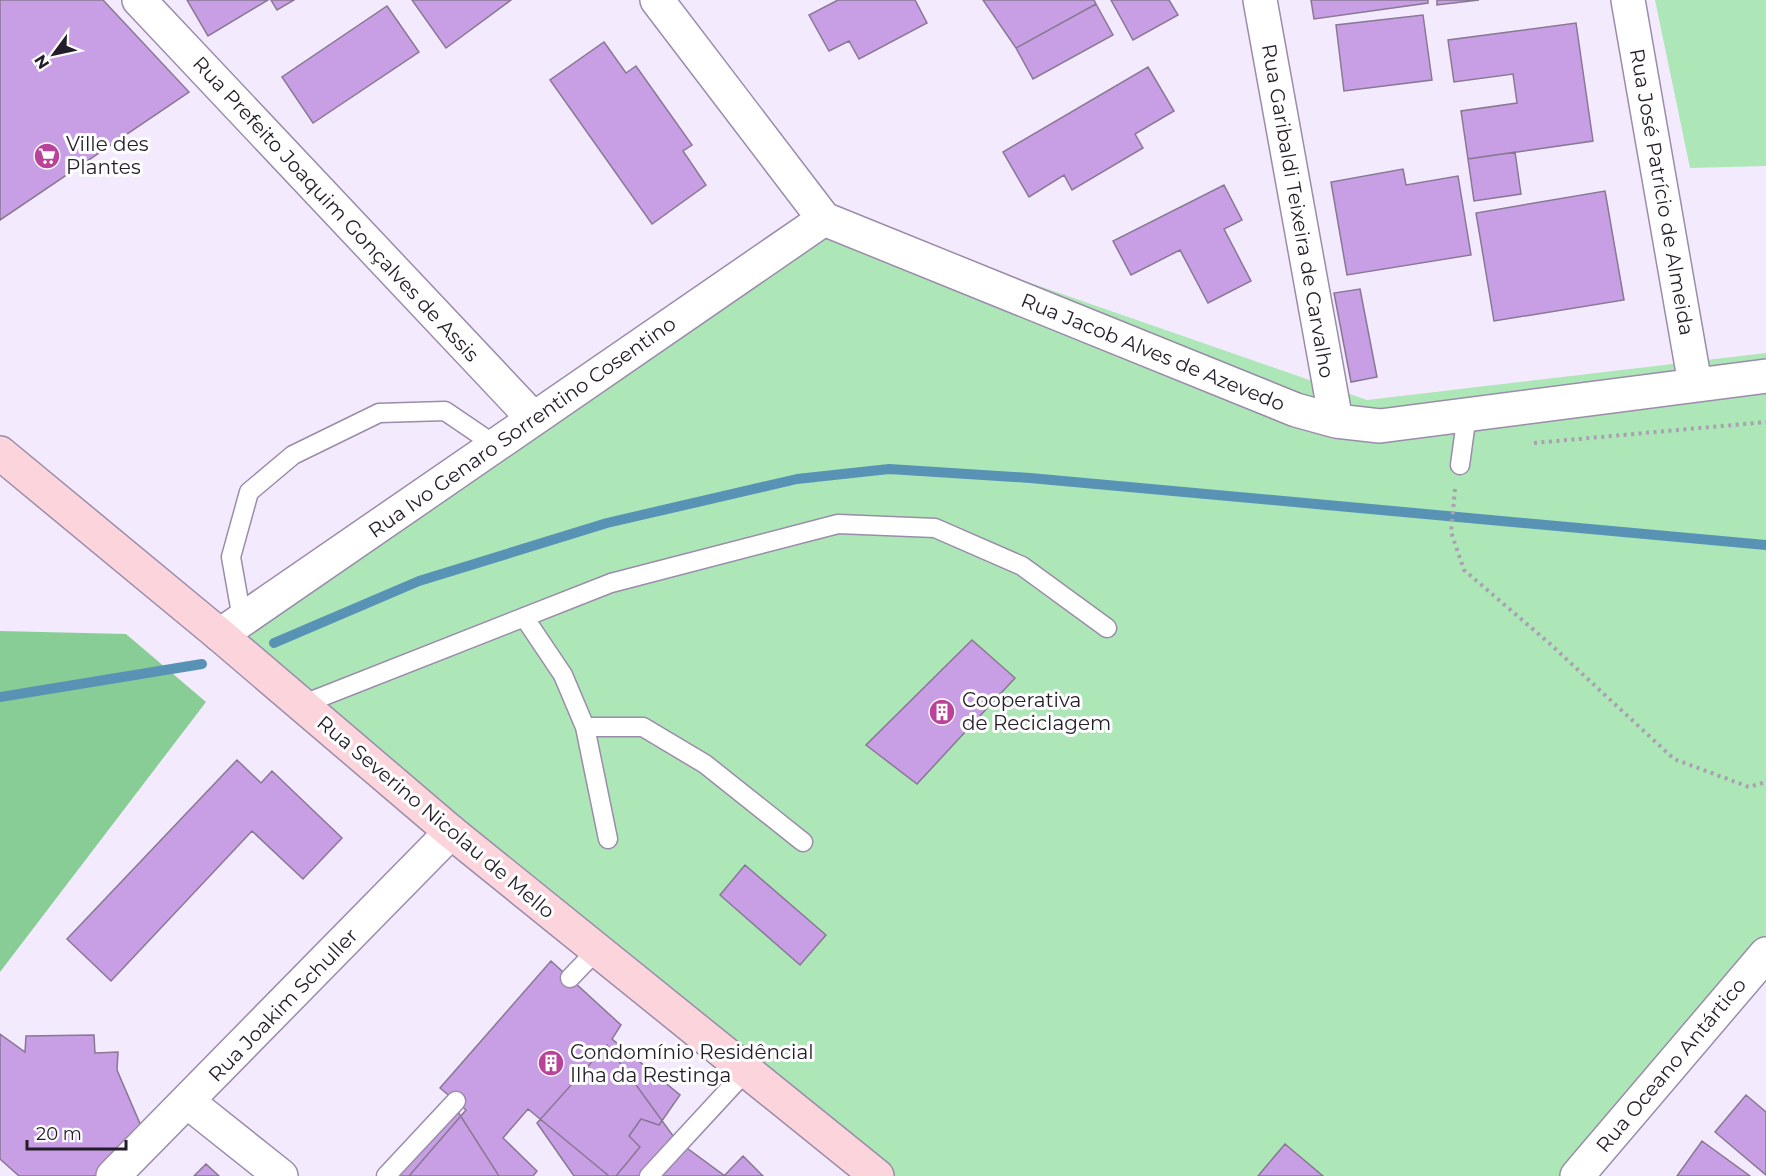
<svg xmlns="http://www.w3.org/2000/svg" width="1766" height="1176" font-family="Montserrat,sans-serif">
<style>
.green{fill:#ade7b7}
.forest{fill:#89cd96}
.lines{fill:none;stroke-linecap:round;stroke-linejoin:round}
.stream{stroke:#5893b5;stroke-width:10}
.building{fill:#c89fe4;stroke:#887894;stroke-width:1.5}
.service-casing{stroke:#9a8caa;stroke-width:21}
.minor-casing{stroke:#9a8caa;stroke-width:36}
.secondary-casing{stroke:#9a8caa;stroke-width:36}
.path{stroke:#a9a0b2;stroke-width:4;stroke-dasharray:3 4.5;stroke-linecap:butt}
.service{stroke:#fff;stroke-width:18}
.minor{stroke:#fff;stroke-width:33}
.secondary{stroke:#fcd4dc;stroke-width:33}
.labels{text-anchor:middle;dominant-baseline:central;stroke-width:6;stroke-linejoin:round;paint-order:stroke}
.poi-label{font-size:20px;fill:#231d29;stroke:#fff;text-anchor:start}
.street-label{font-size:20px;fill:#231d29;stroke:#fff}
</style>
<rect width="100%" height="100%" fill="#f4eafe"/>
<path class="green" d="M1655 0H1766V166L1690 168Z
M823 211 1367 400 1766 353V959L1584 1176H889L215 630Z"/>
<path class="forest" d="M0 631 126 634 206 702 0 972Z"/>
<g class="lines">
<path class="stream" d="M274 643 419 581 607 523 797 479 889 469 1030 478 1766 545
M0 697 202 664"/>
</g>
<path class="building" d="M0 0H103L189 92 0 220Z
M187 0H268L208 36Z
M271 0H294L277 10Z
M412 0H511L446 48Z
M838 0H915L927 23 859 59 849 41 829 51 809 15Z
M983 0H1094L1096 4 1016 48Z
M1111 0H1169L1178 15 1133 40Z
M1311 0H1428V3L1314 19Z
M1437 0H1479L1437 5Z
M1096 4 1113 35 1033 79 1016 48Z
M387 6 419 52 313 123 282 77Z
M1423 15 1432 80 1344 91 1336 25Z
M1576 23 1593 141 1468 159 1461 111 1517 103 1513 74 1454 82 1448 40Z
M604 42 626 73 636 66 692 145 683 151 706 185 652 224 550 80Z
M1148 67 1174 111 1135 134 1143 148 1072 190 1064 175 1029 197 1003 152Z
M1515 152 1521 194 1474 201 1468 159Z
M1403 169 1406 185 1458 176 1471 255 1347 275 1331 182Z
M1224 185 1242 220 1224 229 1251 281 1208 303 1180 250 1131 275 1113 241Z
M1605 191 1624 300 1494 321 1476 213Z
M1360 289 1377 377 1351 382 1334 293Z
M972 640 1015 678 917 784 866 745Z
M237 760 261 783 272 771 342 838 303 879 252 831 111 981 67 939Z
M745 865 826 935 800 965 720 895Z
M551 961 621 1025 612 1039 680 1095 659 1125 641 1119 629 1136 640 1147 616 1176H609L528 1109 503 1138 537 1171 533 1176H409L466 1110 440 1088Z
M0 1034 25 1052 26 1036 94 1035 95 1053 118 1052 117 1070 141 1126 105 1176H19L0 1159Z
M607 1045 676 1140 725 1176H574L537 1123Z
M1746 1095 1766 1112V1175L1715 1132Z
M458 1112 499 1176H394Z
M1702 1141 1750 1176H1677Z
M1285 1144 1323 1176H1258Z
M743 1156 763 1176H724Z
M206 1164 219 1176H194Z"/>
<g class="lines">
<defs>
<path id="service" d="M1460 465 1467 414
M524 617 563 675 585 727 608 839
M242 619 231 557 249 492 293 455 379 413 445 411 495 445
M301 705 611 583 838 524 935 528 1022 566 1107 628
M585 727H643L705 764 803 842
M570 978 597 950
M386 1176 456 1101
M649 1176 746 1071"/>
<path id="minor" d="M139 0 533 418
M657 0 824 219 1296 410 1336 421 1380 426 1766 376
M1260 0 1336 421
M1628 0 1695 384
M220 635 824 219
M188 1102 281 1176
M113 1176 451 832
M1577 1176 1766 954"/>
<path id="secondary" d="M0 453 220 635 451 832 877 1176"/>
</defs>
<use href="#service" class="service-casing"/>
<use href="#minor" class="minor-casing"/>
<use href="#secondary" class="secondary-casing"/>
<path class="path" d="M1534 443 1766 422
M1455 489 1451 532 1464 570 1549 643 1674 759 1749 787 1766 782"/>
<use href="#service" class="service"/>
<use href="#minor" class="minor"/>
<use href="#secondary" class="secondary"/>
</g>
<defs>
<symbol id="supermarket-disc" viewBox="-11 -11 22 22"><circle r="9.5" fill="#ba4399" stroke="#fff"/><path d="M-6-5.5h2.5l.6 2H6L4.5 2H-2.5L-4.4-4H-6ZM-1.5 3.2a1.3 1.3 0 1 0 .1 0ZM3 3.2a1.3 1.3 0 1 0 .1 0Z" fill="#fff"/></symbol>
<symbol id="building-disc" viewBox="-11 -11 22 22"><circle r="9.5" fill="#ba4399" stroke="#fff"/><path d="M-4-6H4V6H1V3H-1V6H-4ZM-2.5-4.3h1.7v1.8h-1.7ZM.8-4.3h1.7v1.8H.8ZM-2.5-1h1.7V.8h-1.7ZM.8-1h1.7V.8H.8Z" fill="#fff"/></symbol>
</defs>
<g fill-rule="evenodd">
<use href="#supermarket-disc" x="32" y="141" width="30" height="30"/>
<use href="#building-disc" x="927" y="697" width="30" height="30"/>
<use href="#building-disc" x="536" y="1048" width="30" height="30"/>
</g>
<g class="labels">
<g class="poi-label">
<text x="66" y="144">Ville des<tspan x="66" dy="23">Plantes</tspan></text>
<text x="962" y="700">Cooperativa<tspan x="962" dy="23">de Reciclagem</tspan></text>
<text x="570" y="1052">Condomínio Residêncial<tspan x="570" dy="23">Ilha da Restinga</tspan></text>
</g>
<g class="street-label">
<text transform="translate(1662 192) rotate(80)">Rua José Patrício de Almeida</text>
<text transform="translate(336 209) rotate(47)">Rua Prefeito Joaquim Gonçalves de Assis</text>
<text transform="translate(1298 211) rotate(80)">Rua Garibaldi Teixeira de Carvalho</text>
<text transform="translate(1153 352) rotate(22)">Rua Jacob Alves de Azevedo</text>
<text transform="translate(522 427) rotate(-35)">Rua Ivo Genaro Sorrentino Cosentino</text>
<text transform="translate(436 817) rotate(40)">Rua Severino Nicolau de Mello</text>
<text transform="translate(283 1005) rotate(-46)">Rua Joakim Schuller</text>
<text transform="translate(1671 1065) rotate(-50)">Rua Oceano Antártico</text>
</g>
</g>
<g transform="translate(54 54) rotate(237)" stroke="#ffffff" stroke-width="4.5" paint-order="stroke">
<path d="M0-4.5L10 22L0 15L-10 22Z" fill="#231d29"/>
<text y="-9" font-size="16" font-weight="bold" text-anchor="middle" fill="#231d29">N</text>
</g>
<path d="M27 1140v9h99v-9" fill="none" stroke="#231d29" stroke-width="3"/>
<text x="36" y="1140" font-size="18" fill="#231d29" stroke="#ffffff" stroke-width="4.5" paint-order="stroke">20 m</text>
</svg>
